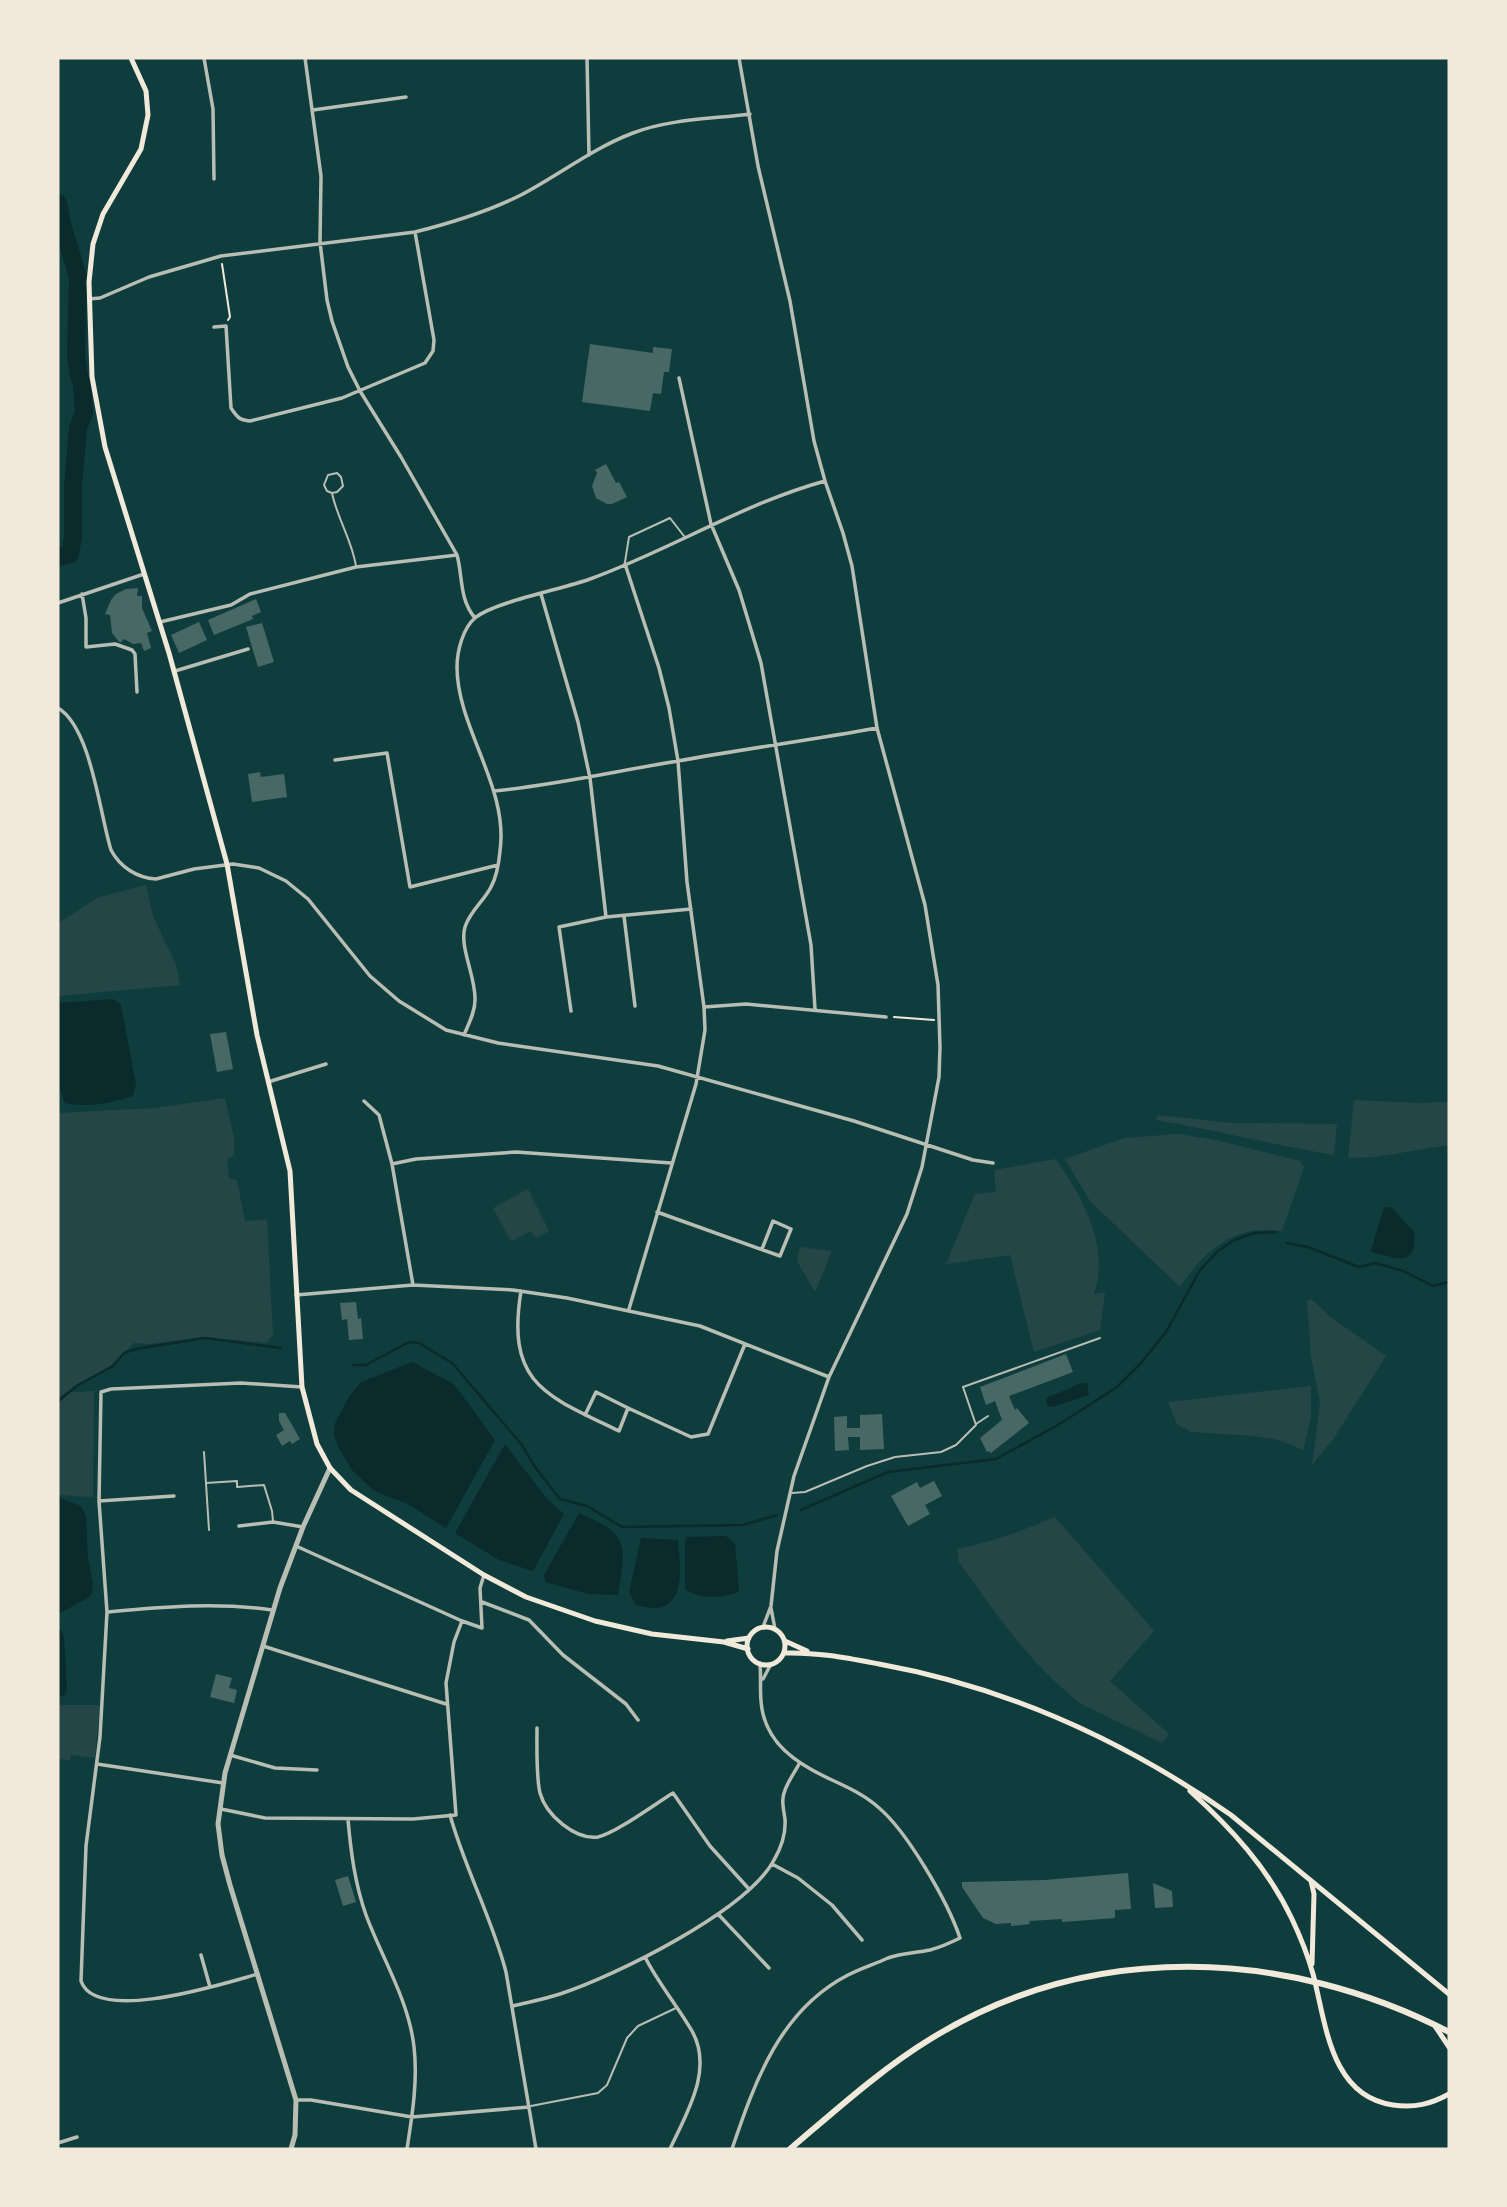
<svg xmlns="http://www.w3.org/2000/svg" width="1507" height="2207" font-family="'Fira Sans Condensed',sans-serif">
<style>
.green{fill:#244646}
.water{fill:#0a2a2b}
.lines{fill:none;stroke-linecap:round;stroke-linejoin:round}
.stream{stroke:#0a2a2b;stroke-width:2.5}
.river{stroke:#0a2a2b;stroke-width:18}
.building{fill:#486865}
.path{stroke:#f1e9da;stroke-width:2}
.service{stroke:#b8beb3;stroke-width:2}
.minor{stroke:#b8beb3;stroke-width:3.5}
.tertiary{stroke:#b8beb3;stroke-width:5}
.secondary{stroke:#f1e9da;stroke-width:5}
.primary{stroke:#f1e9da;stroke-width:6}
</style>
<rect width="100%" height="100%" fill="#0f3d3e"/>
<path class="green" d="M146 885 153 916 176 965 180 985 58 996V923L99 897Z
M225 1098 234 1138V1155L227 1159 229 1178 237 1180 245 1221 267 1219 273 1335 267 1343 203 1337 148 1344 134 1343 110 1366 58 1398V1113L154 1108Z
M1354 1100 1417 1103 1449 1102V1145L1375 1157 1348 1158Z
M1158 1115 1232 1123 1337 1124 1334 1155C1274 1145 1215 1130 1156 1120Z
M1178 1134 1216 1140 1300 1161 1304 1167 1282 1231C1235 1223 1204 1251 1180 1287L1090 1201 1065 1159 1124 1138Z
M1056 1159C1083 1199 1110 1245 1094 1294L1105 1292 1100 1330 1034 1352 1010 1255 946 1264 975 1194 996 1192 994 1170Z
M528 1189 549 1231 536 1238 531 1231 511 1241 493 1208Z
M800 1247 832 1251 815 1292 797 1261Z
M1311 1299 1332 1318 1386 1356 1334 1438 1312 1465 1320 1403 1311 1356 1307 1301Z
M1311 1386V1417L1303 1450 1279 1440 1253 1436 1191 1432 1177 1424 1168 1402Z
M94 1391 93 1497 58 1495V1404L70 1392Z
M1055 1517 1154 1631 1110 1681 1169 1734 1162 1743 1081 1704C1031 1665 995 1613 959 1562L957 1549C992 1542 1022 1531 1055 1517Z
M58 1705H100L95 1758 71 1755 70 1760 58 1759Z"/>
<path class="water" d="M113 999 121 1005 136 1085 133 1096C112 1103 87 1108 65 1103L58 1084V1003Z
M1386 1207H1391L1414 1232C1417 1254 1408 1263 1388 1256 1381 1254 1377 1255 1371 1251L1383 1210Z
M412 1362 454 1384 495 1440 446 1528 408 1504 374 1491 352 1470 338 1447 334 1435 335 1423 350 1395 361 1382Z
M1082 1383H1087L1089 1395 1053 1407 1047 1406 1046 1398Z
M505 1444 547 1499 564 1514 533 1571 499 1560 455 1533Z
M58 1497 81 1506 86 1516 88 1558 93 1584 92 1593 88 1598 58 1614Z
M579 1513C630 1535 626 1543 618 1595L588 1594 545 1582 544 1575Z
M726 1536 735 1544 739 1592C722 1598 700 1600 685 1589V1543L687 1537Z
M641 1538 678 1540C679 1561 688 1602 658 1608 652 1609 642 1606 636 1605L629 1592Z
M58 1629 62 1631 64 1638 67 1689 64 1696 58 1697Z"/>
<g class="lines">
<path class="stream" d="M1287 1243 1308 1247 1359 1267 1376 1263 1403 1271 1433 1286 1449 1282
M353 1365H366L409 1342 419 1343 452 1363 522 1445 535 1467 560 1499 587 1506 622 1527 743 1525 777 1515
M58 1401 78 1385 113 1366 124 1353 136 1349 205 1338 281 1348
M801 1510 888 1472 996 1459 1058 1425 1117 1387 1141 1363 1166 1332 1200 1270 1218 1251 1234 1240 1254 1233 1276 1232"/>
<path class="river" d="M58 203 62 224 78 277 76 356 79 376 82 384 84 413 78 428 73 486V537L70 554 58 557"/>
</g>
<path class="building" d="M590 344 653 353V347L672 349 669 372H664L661 394 653 393 650 411 582 402Z
M606 464 616 483 619 482 627 497 612 504H607L596 498 592 486 597 473 595 470Z
M138 588 137 596H142V608L152 631 147 633 151 648 144 651 141 643 133 644 124 639 120 643 112 633 110 615 105 614 111 600 116 594 126 589Z
M256 599 261 612 252 616 253 619 214 635 208 620Z
M199 622 207 640 179 653 171 635Z
M262 623 274 662 258 667 246 627Z
M260 772 261 777 284 774 287 797 252 802 248 774Z
M226 1032 233 1069 217 1072 210 1034Z
M356 1302 358 1319 361 1318 363 1339 349 1340 347 1319 342 1320 340 1303Z
M1066 1354 1073 1372 1009 1396 1015 1410 1017 1408 1029 1423 991 1453 989 1451 987 1452 980 1438 1002 1420 995 1401 986 1405 980 1387Z
M279 1413H285L300 1439 292 1444 290 1441 282 1446 276 1435 284 1430 279 1421Z
M882 1414 884 1449 860 1450V1437H848L849 1450 835 1451 834 1417 847 1416V1428H860V1415Z
M934 1481 942 1496 925 1505 930 1514 908 1526 891 1496 917 1482 920 1488Z
M216 1674 232 1678 229 1688 237 1690 234 1703 210 1697Z
M1128 1873 1131 1909 1115 1910V1918L1062 1922V1919L1029 1921 1030 1924 1011 1926V1923L996 1924 983 1918 962 1887V1882L1045 1880Z
M348 1876 356 1902 343 1906 335 1880Z
M1153 1883 1172 1891 1173 1907 1155 1908Z"/>
<g class="lines">
<path class="path" d="M222 264 230 317 228 320
M894 1017 934 1020"/>
<path class="service" d="M332 493 337 492 343 486 341 477 337 473 328 475 324 485 327 491 332 493C337 518 352 540 356 566
M625 562 629 537 670 518 684 536
M976 1424 988 1416
M204 1452 209 1530
M206 1483 237 1481V1487L264 1485 272 1511 273 1521
M792 1493 805 1492 867 1466 895 1457 941 1452 956 1445 976 1425 963 1387 1100 1338
M531 2106 598 2093 607 2085 627 2038 638 2026 676 2008"/>
<path class="minor" d="M204 58 213 109 214 179
M305 58 321 176 320 242 327 300 332 321 348 367 360 391 401 457 457 555C463 577 459 599 475 618
M587 58 589 155
M739 58 758 166 790 301 814 441 825 481 843 533 852 566 877 728 925 905 938 985 940 1047 939 1077 922 1167 907 1214 829 1377 794 1476 777 1551 771 1606 763 1627
M313 110 406 97
M89 299 100 298 149 277 221 256 415 232C451 223 487 212 521 195 559 175 593 148 633 133 669 119 712 119 750 114
M214 327 226 326 231 408C237 417 239 420 250 421L342 398 425 363 433 351 434 340 415 232
M679 378 711 524 739 590 761 663 811 945 815 1009
M625 564 659 668 669 708 678 761 687 882 704 1007 705 1030 696 1084 629 1309
M82 594 86 618V647L115 644 132 650 135 654 137 692
M541 594 578 722 590 778 606 917
M58 603 144 574
M160 622 231 605 250 594 356 567 457 555
M175 671 248 649
M58 708C91 727 100 815 111 850 120 867 137 878 156 879L194 869 233 864 259 868 286 881 308 899 370 976 399 1001 446 1030 498 1043 658 1066 854 1121 973 1160 993 1163
M335 760 387 753 410 887 498 865
M494 791C556 785 616 771 678 761 744 749 811 740 877 728
M624 916 635 1006
M704 1007 746 1004 886 1017
M571 1011 559 927 606 917 691 909
M464 1035C469 1023 475 1012 475 1000 476 977 459 947 465 927 470 911 484 901 491 887 497 876 499 862 500 851 509 787 457 728 457 667 457 651 463 628 475 618 494 602 563 589 590 579 670 550 742 504 825 481
M268 1082 326 1064
M364 1101 379 1115 392 1164 413 1285
M392 1164 416 1159 516 1152 671 1163
M657 1212 780 1256 791 1229 773 1221 762 1249
M521 1291C506 1384 545 1395 619 1431L628 1408 691 1437 708 1434 745 1344
M296 1295 413 1285 513 1290 567 1298 700 1326 829 1377
M585 1415 596 1392 628 1408
M99 1501 174 1496
M239 1526 273 1522 303 1527
M296 1546 462 1621 482 1628 480 1588 484 1575
M482 1602 529 1620 563 1655 626 1704 638 1720
M771 1608 775 1629
M107 1612C163 1607 216 1602 272 1610
M263 1646 446 1704
M763 1679 771 1664
M537 1728C537 1746 536 1776 540 1793 546 1815 575 1840 598 1837 616 1833 655 1804 673 1793L710 1846 749 1889
M230 1755 275 1768 317 1770
M97 1764 223 1783
M221 1809 265 1818 413 1819 456 1815 446 1683 454 1642 462 1621
M450 1815C465 1869 492 1918 506 1972L536 2149
M348 1820C351 1853 355 1884 366 1915 382 1958 409 2001 414 2047 418 2081 412 2116 407 2149
M772 1864 798 1878 832 1905 862 1940
M718 1914 769 1968
M201 1955 210 1987
M645 1957C658 1983 677 2005 692 2031 714 2070 686 2114 670 2149
M258 1974C225 1983 96 2025 81 1981L86 1846 100 1737 107 1612 99 1501 101 1392 111 1389 241 1383 302 1387
M513 2006C529 2002 545 1999 560 1994 615 1976 747 1911 774 1860 781 1848 786 1833 785 1819 784 1812 782 1804 783 1798 784 1786 794 1774 799 1764
M296 2100H311L412 2117 529 2107
M58 2143 77 2137
M732 2149C755 2081 780 2010 848 1975 861 1968 875 1964 888 1958 902 1953 916 1953 930 1950 941 1947 950 1943 960 1938 948 1902 907 1831 878 1807 865 1795 847 1787 832 1780 797 1764 764 1743 761 1701 760 1689 761 1676 760 1663"/>
<path class="tertiary" d="M291 2149 295 2135 296 2100 230 1885 222 1855 218 1824 225 1773 280 1588 303 1527 330 1468"/>
<path class="secondary" d="M131 58 146 91 148 115 141 149 103 214 93 244 89 282 92 377 105 447 169 653 227 864 257 1035 290 1171 302 1387 317 1444 330 1468 351 1490 484 1575 526 1597 595 1621 652 1634 724 1642 748 1649
M747 1646a19 19 0 1 1 38 0a19 19 0 1 1-38 0Z
M727 1641 749 1638
M785 1641 807 1651
M784 1653C817 1652 847 1658 879 1664 1006 1687 1125 1741 1231 1815L1449 1994
M1190 1791C1231 1828 1268 1868 1292 1919 1300 1936 1308 1956 1313 1974 1326 2023 1330 2096 1393 2105 1415 2108 1431 2104 1449 2094
M1311 1881 1314 1894 1312 1964
M1435 2026 1449 2047"/>
<path class="primary" d="M790 2149C836 2110 881 2069 932 2038 1092 1940 1286 1948 1449 2032"/>
</g>
<rect width="1507" height="2207" fill="none" stroke="#f1e9da" stroke-width="119"/>
</svg>
